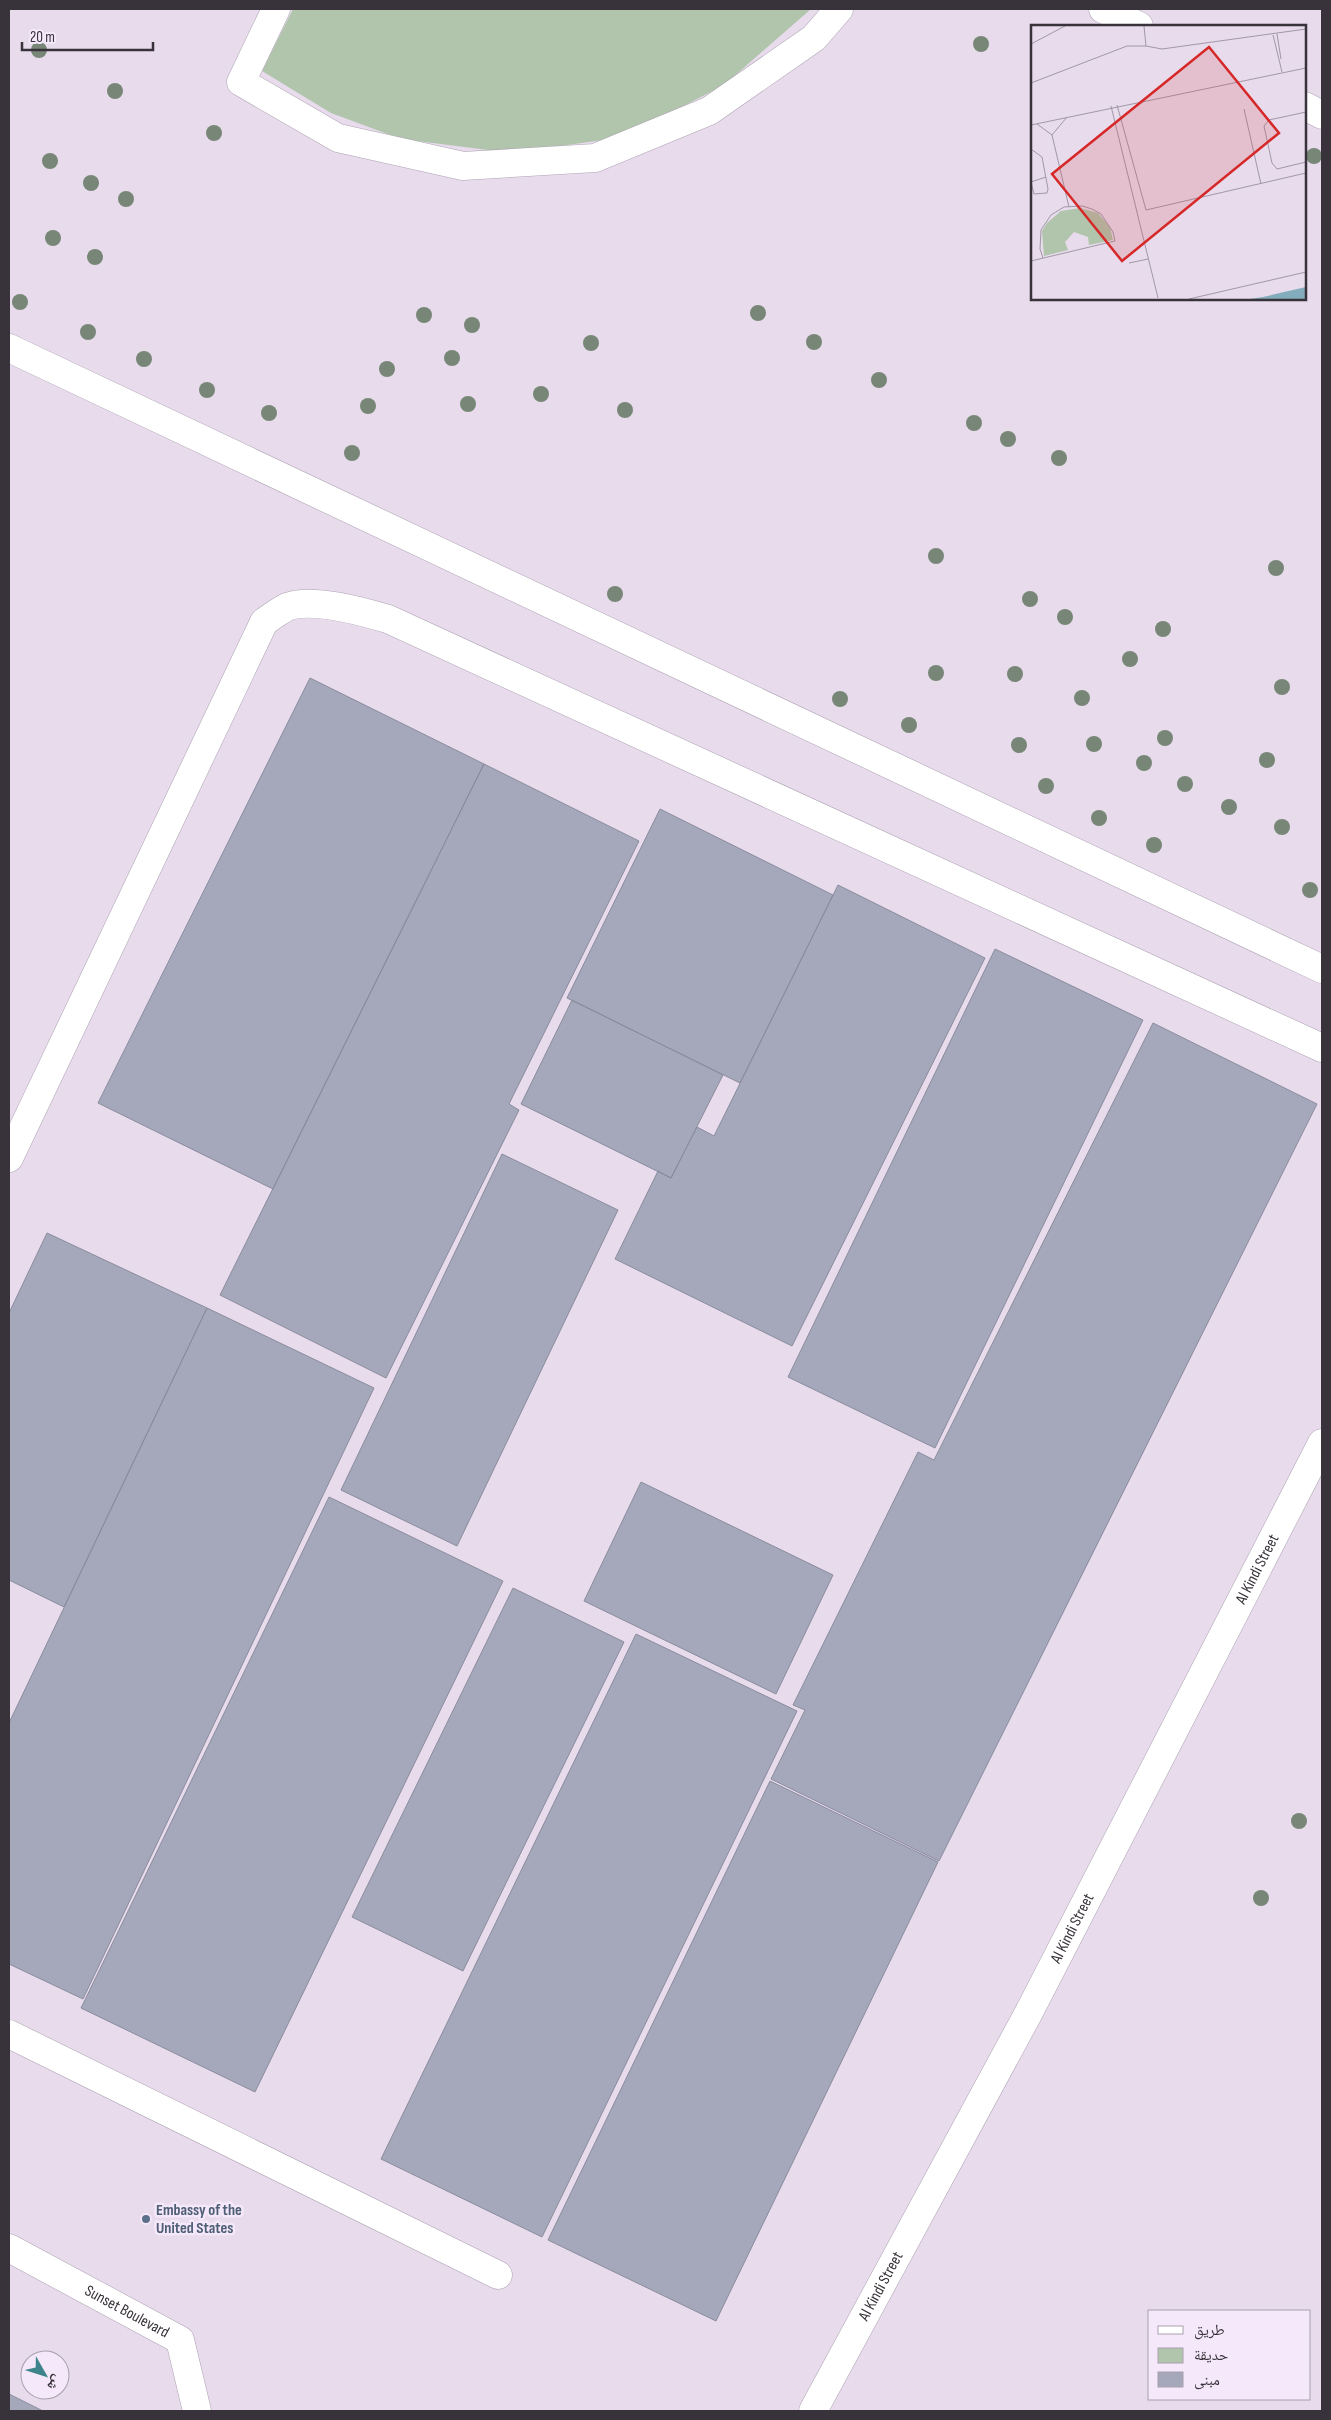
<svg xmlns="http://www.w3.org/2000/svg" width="1331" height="2420" font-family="'Sofia Sans Condensed','Noto Naskh Arabic',sans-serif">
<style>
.green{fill:#b0c5ac}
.building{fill:#a5a7ba;stroke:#8a8c9e}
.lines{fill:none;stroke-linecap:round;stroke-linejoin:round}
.minor-casing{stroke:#aea3b3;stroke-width:29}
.minor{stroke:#fff;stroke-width:28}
.tree{fill:#778676}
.service-dot{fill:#5c6f8a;stroke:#f4e8fa;stroke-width:2}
.labels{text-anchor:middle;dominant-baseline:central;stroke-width:5;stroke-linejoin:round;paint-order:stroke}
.street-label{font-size:16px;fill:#38333a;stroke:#f4e8fa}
.service-label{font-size:16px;font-weight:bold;fill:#4e5e75;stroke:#f4e8fa;text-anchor:start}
.inset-road{fill:none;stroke:#a198a5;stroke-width:1}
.view{fill:#d62828;fill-opacity:0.15;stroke:#d62828;stroke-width:2.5}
.inset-edge{fill:none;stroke:#38333a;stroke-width:2.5}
</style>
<rect width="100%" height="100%" fill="#e7dbec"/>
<path class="green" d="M293 9H811L724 85 624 137 511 153 401 139 331 113 262 71Z"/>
<path class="building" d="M310 678 484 764 273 1189 98 1103Z
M484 764 639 841 509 1104 519 1110 386 1378 220 1295Z
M660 809 833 895 740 1083 567 998Z
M838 885 985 958 792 1346 615 1259 658 1171 671 1178 697 1127 714 1136Z
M995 949 1143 1020 935 1448 788 1377Z
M572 1000 723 1075 671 1178 521 1104Z
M1153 1023 1317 1104 939 1861 771 1779 805 1710 793 1705 918 1452 934 1460Z
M502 1154 618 1210 457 1546 341 1490Z
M47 1233 207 1308 64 1607 9 1580V1313Z
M207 1308 374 1388 83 1999 9 1964V1723Z
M641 1482 833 1575 776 1694 584 1601Z
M329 1497 503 1581 255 2092 81 2008Z
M513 1588 624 1642 463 1971 352 1917Z
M636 1634 797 1711 542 2237 381 2159Z
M770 1781 938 1862 716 2321 548 2240Z
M9 2394 43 2411H9Z"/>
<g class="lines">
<defs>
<g id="minor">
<path d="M276 9 241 82 338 138 463 166 595 158 709 111 814 38 839 9"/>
<path d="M1103 9 1139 26"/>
<path d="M1305 106 1322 115"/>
<path d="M9 348 1322 969"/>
<path d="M9 1158 264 622C271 617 279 611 287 607 312 597 364 612 388 619L1322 1048"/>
<path d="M9 2034 498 2275"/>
<path id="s1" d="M9 2248 180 2340 197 2411"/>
<path id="s2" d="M813 2411 1028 2014 1322 1443"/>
</g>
</defs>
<use href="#minor" class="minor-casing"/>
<use href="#minor" class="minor"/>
</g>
<g class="tree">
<circle cx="981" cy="44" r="8"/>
<circle cx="39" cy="50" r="8"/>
<circle cx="115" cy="91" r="8"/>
<circle cx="214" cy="133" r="8"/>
<circle cx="1314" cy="156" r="8"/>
<circle cx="50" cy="161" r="8"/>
<circle cx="91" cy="183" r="8"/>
<circle cx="126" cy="199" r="8"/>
<circle cx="53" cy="238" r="8"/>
<circle cx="95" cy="257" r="8"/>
<circle cx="20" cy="302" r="8"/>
<circle cx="758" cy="313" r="8"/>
<circle cx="424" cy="315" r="8"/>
<circle cx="472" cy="325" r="8"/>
<circle cx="88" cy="332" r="8"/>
<circle cx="814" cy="342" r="8"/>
<circle cx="591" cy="343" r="8"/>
<circle cx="452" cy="358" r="8"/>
<circle cx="144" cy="359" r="8"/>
<circle cx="387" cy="369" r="8"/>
<circle cx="879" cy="380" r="8"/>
<circle cx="207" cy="390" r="8"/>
<circle cx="541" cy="394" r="8"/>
<circle cx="468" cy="404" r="8"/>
<circle cx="368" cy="406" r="8"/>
<circle cx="625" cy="410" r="8"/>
<circle cx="269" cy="413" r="8"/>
<circle cx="974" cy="423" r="8"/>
<circle cx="1008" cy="439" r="8"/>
<circle cx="352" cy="453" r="8"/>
<circle cx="1059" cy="458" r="8"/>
<circle cx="936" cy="556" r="8"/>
<circle cx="1276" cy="568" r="8"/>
<circle cx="615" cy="594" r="8"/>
<circle cx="1030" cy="599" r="8"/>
<circle cx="1065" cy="617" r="8"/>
<circle cx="1163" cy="629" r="8"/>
<circle cx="1130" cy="659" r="8"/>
<circle cx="936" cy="673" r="8"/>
<circle cx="1015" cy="674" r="8"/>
<circle cx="1282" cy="687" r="8"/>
<circle cx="1082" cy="698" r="8"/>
<circle cx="840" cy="699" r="8"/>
<circle cx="909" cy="725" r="8"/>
<circle cx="1165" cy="738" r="8"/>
<circle cx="1094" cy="744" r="8"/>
<circle cx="1019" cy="745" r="8"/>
<circle cx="1267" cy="760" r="8"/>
<circle cx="1144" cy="763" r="8"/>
<circle cx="1185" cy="784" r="8"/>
<circle cx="1046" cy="786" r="8"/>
<circle cx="1229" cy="807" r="8"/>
<circle cx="1099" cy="818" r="8"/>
<circle cx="1282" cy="827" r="8"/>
<circle cx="1154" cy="845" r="8"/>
<circle cx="1310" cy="890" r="8"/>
<circle cx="1299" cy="1821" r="8"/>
<circle cx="1261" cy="1898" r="8"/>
</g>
<circle class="service-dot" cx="146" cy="2219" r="5"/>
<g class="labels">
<g class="street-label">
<text stroke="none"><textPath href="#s2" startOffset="952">Al Kindi Street</textPath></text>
<text stroke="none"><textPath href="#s2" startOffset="548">Al Kindi Street</textPath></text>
<text stroke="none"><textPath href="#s2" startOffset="142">Al Kindi Street</textPath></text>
<text stroke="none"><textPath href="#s1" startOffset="134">Sunset Boulevard</textPath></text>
</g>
<g class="service-label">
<text x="156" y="2210">Embassy of the<tspan x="156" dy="18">United States</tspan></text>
</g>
</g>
<g transform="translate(1031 25)">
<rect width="275" height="275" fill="#e7dbec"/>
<path d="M49 183 67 188 79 202 82 215 58 220 57 212 43 207 34 217 37 225 13 231 11 206 16 198 30 186Z" fill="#b0c5ac"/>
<path d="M275 262V274H219L232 272Z" fill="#83acbc"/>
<path class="inset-road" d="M113 1 115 21 131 24 275 4M246 9 250 34M242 10 251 47M0 19 34 1M0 58 96 21H115M86 80 115 185 275 148M80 81 127 273M213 84 230 159M275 87 238 95 233 101 241 138 246 144 275 137M6 99 21 110 38 182M0 100 275 43M21 110 36 92M0 124 11 132 17 164 16 168 3 169 0 157 15 152M0 236 84 216 82 207 70 189 61 184 51 181 33 182 20 190 10 205 9 224 12 233M98 238 117 234M158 274 275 247"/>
<path class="view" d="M178 22 248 108 91 236 21 149Z"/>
<rect width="275" height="275" class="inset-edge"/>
</g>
<rect width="1331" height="2420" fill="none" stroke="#38333a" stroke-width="20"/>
<rect x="1148" y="2310" width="162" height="90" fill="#f4e8fa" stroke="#a9a0ad"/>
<rect x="1158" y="2326" width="25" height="8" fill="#ffffff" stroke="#a9a0ad"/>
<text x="1194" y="2335" font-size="15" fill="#38333a">طريق</text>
<rect x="1158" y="2348" width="25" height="15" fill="#b0c5ac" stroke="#a9a0ad"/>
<text x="1194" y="2360" font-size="15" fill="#38333a">حديقة</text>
<rect x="1158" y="2372" width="25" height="15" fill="#a5a7ba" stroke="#a9a0ad"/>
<text x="1194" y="2385" font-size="15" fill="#38333a">مبنى</text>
<g transform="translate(45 2375) rotate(129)"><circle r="24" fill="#f4e8fa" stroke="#a9a0ad"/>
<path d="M0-4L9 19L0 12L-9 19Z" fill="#3d858a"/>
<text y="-8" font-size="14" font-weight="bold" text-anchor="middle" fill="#38333a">ش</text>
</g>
<path d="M22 42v8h131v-8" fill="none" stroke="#38333a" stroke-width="2.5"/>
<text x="30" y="42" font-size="15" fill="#38333a" stroke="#f4e8fa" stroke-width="4" paint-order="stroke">20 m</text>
</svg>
